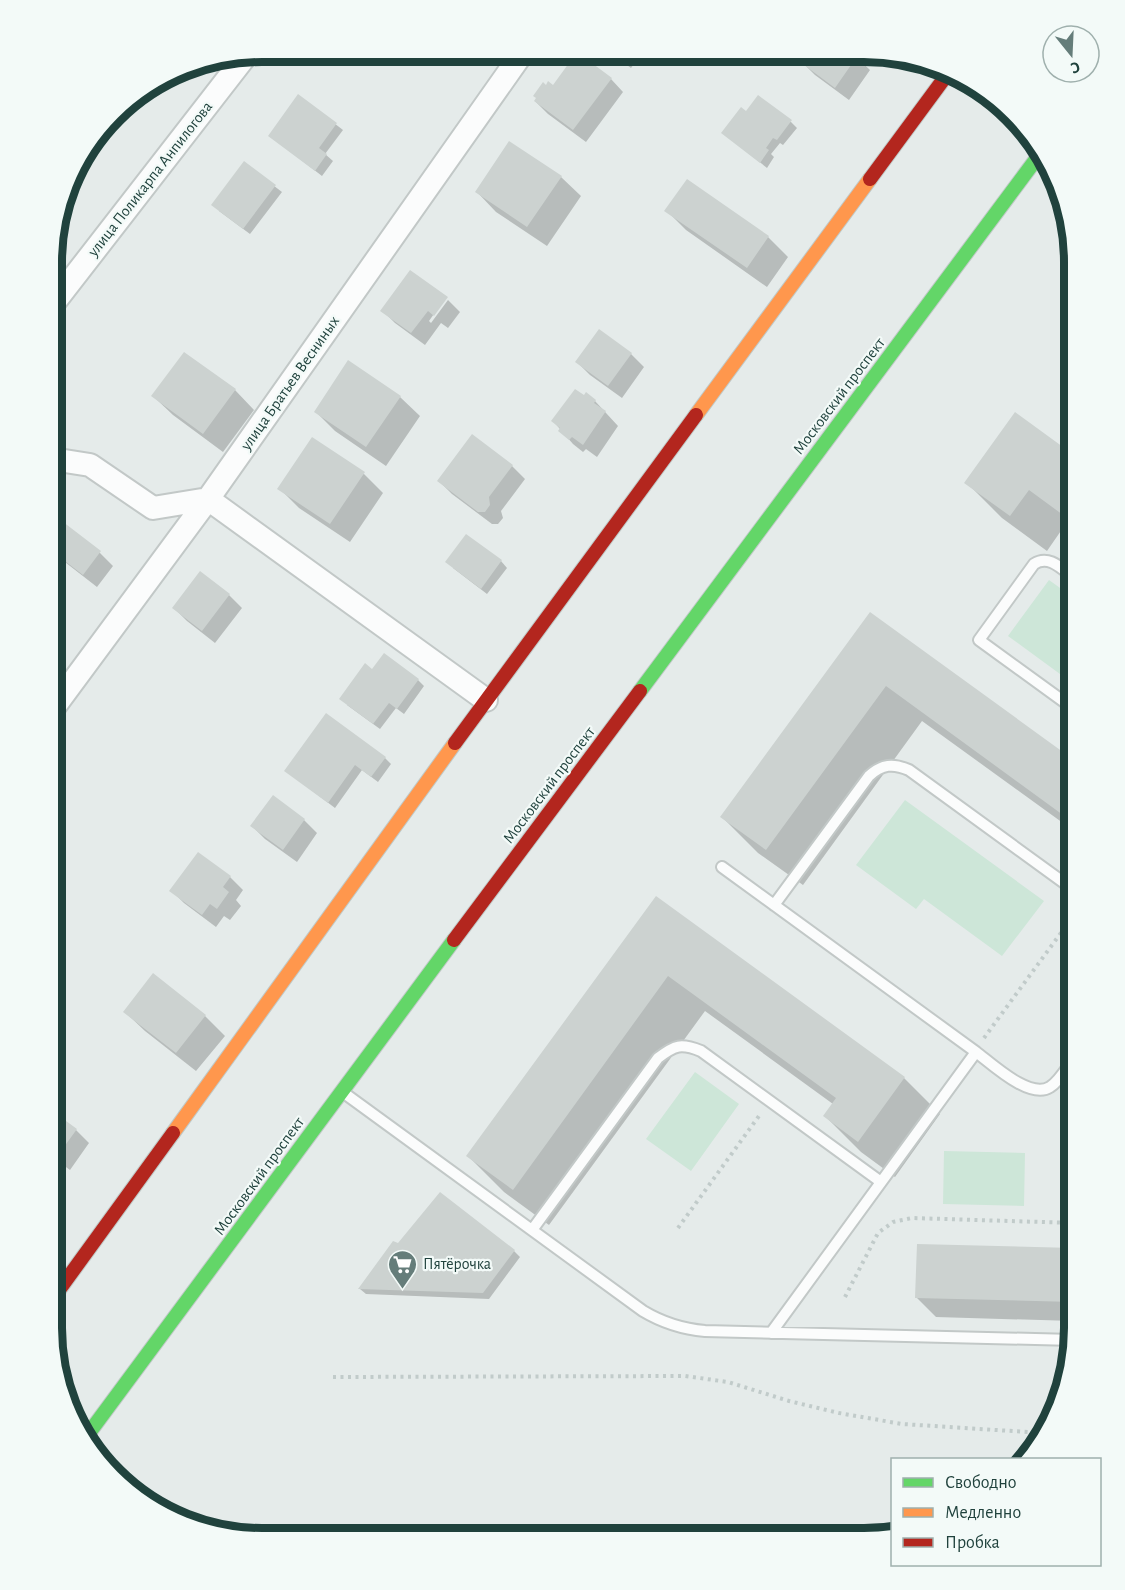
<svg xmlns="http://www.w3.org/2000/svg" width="1125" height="1590" font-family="'Alegreya Sans',sans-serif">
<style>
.green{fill:#cde6d8}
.shadow{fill:#0003}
.building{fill:#ccd2d0}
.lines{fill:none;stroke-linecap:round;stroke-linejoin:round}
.lane-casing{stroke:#c2c8c7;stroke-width:14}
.street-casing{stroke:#c2c8c7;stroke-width:26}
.fast-casing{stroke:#c0c9c7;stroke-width:16}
.slow-casing{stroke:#c0c9c7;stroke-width:16}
.jam-casing{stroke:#c0c9c7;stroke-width:16}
.path{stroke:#c1cbca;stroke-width:4;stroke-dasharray:3 4.5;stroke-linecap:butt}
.lane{stroke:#fbfcfc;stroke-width:10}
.street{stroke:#fbfcfc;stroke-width:22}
.fast{stroke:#63d668;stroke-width:14}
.slow{stroke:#ff974d;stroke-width:14}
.jam{stroke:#b3261e;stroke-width:14}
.labels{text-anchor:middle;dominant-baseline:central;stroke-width:4.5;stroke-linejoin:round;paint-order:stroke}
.street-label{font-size:16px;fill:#20423d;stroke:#f3faf8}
.poi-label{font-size:16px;fill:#20423d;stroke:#f3faf8;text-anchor:start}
.rim{fill:none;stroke:#20423d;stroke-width:8}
</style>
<rect width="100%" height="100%" fill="#e5ebea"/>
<path class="green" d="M1049 580 1074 598V656L1060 674 1008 636Z
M905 800 1044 901 1002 956 924 899 916 909 856 865Z
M695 1072 739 1104 691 1171 646 1139Z
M944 1151 1025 1153 1024 1206 943 1204Z"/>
<path class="shadow" d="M458 52H485L475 64Z
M609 52H643L631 68Z
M808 53H852L870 70 849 100 815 75 802 62Z
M611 79 623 92 586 142 548 114 535 101 553 87Z
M299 96 343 130 325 154 333 161 322 176 270 136Z
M747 113 791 122 797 128 783 145 780 143 771 154 774 157 767 168 723 133Z
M244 163 282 192 250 234 219 211Z
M561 177 581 196 547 246 496 212 477 192Z
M687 181 768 237 788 257 767 287 686 230 666 210Z
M445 298 429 321 431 323 448 300 460 312 448 328 441 323 425 345 395 323 382 310Z
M600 331 631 354 644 367 622 398 590 375 577 362Z
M235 390 254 410 223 452 173 415 153 396Z
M400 397 420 416 386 466 335 431 316 412Z
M595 401 618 426 597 457 586 449 583 452 573 444 553 421Z
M1074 457V531L1065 525 1047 551 1002 518 966 482Z
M512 466 525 479 501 511 503 518 498 524H492L452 494 439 481Z
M364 474 383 493 350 542 299 508 279 488Z
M54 517 100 553 113 566 97 587 52 552V519Z
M501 561 507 568 487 594 453 568Z
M229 595 242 608 215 643 187 621 174 608Z
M870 614 1074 762V831L922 721 803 885 758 853 722 817Z
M373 671 418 680 424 686 404 714 396 708 380 729 347 705Z
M385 758 391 764 378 782 362 770 335 808 286 771Z
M304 820 317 833 297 862 265 839 252 826Z
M199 854 230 877 243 890 236 900 241 906 230 920 224 916 216 927 184 903 171 890Z
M52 865 63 876 52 892Z
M657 898 904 1078 940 1114 895 1177 861 1152 825 1116 833 1104 705 1011 549 1225 504 1192 468 1156Z
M125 1012 205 1016 225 1036 196 1071 145 1031Z
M51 1112 76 1130 89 1143 70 1170 51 1156Z
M51 1222 57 1228 51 1236Z
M1074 1249V1321L936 1317 917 1298Z
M514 1251 520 1257 489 1299 366 1294 360 1289Z"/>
<path class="building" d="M577 52 612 78 573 130 534 101 536 98 533 96 543 82 546 85 548 81 553 85Z
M609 52H632L624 63Z
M807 53H855L858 55 835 88 800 62Z
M298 94 337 123 319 148 327 154 315 171 268 136Z
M758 95 792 120 777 140 773 138 766 148 769 150 760 163 721 133 741 107 746 111Z
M509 141 562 176 527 227 475 192Z
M244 161 276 185 243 229 211 205Z
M687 179 769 236 747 268 664 211Z
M410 270 448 297 434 316 428 311 411 333 380 311Z
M599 329 632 353 608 386 575 362Z
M184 352 236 389 203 434 151 396Z
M348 360 401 396 366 447 314 412Z
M575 389 584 395 586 392 596 400 594 403 606 411 583 445 572 437 569 440 558 431 560 428 551 421Z
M1015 412 1074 455V523L1029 490 1010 516 964 483Z
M472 434 513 465 489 497 490 505 485 512H478L437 481Z
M312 437 365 472 330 524 277 489Z
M54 515 101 551 83 575 52 551Z
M466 534 502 560 481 589 445 562Z
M200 571 230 594 202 631 172 608Z
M870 612 1074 760V823L886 686 766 850 720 817Z
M384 653 419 679 397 709 389 703 373 724 339 699 365 663 372 669Z
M326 713 386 757 371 777 355 765 328 803 284 771Z
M273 795 305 819 283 850 250 826Z
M198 852 231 876 223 887 229 892 217 909 210 904 202 915 169 891Z
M656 896 905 1077 858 1142 823 1116 836 1098 668 976 513 1190 466 1156Z
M153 973 206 1015 176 1053 123 1012Z
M51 1110 77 1129 56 1158 51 1154Z
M440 1192 515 1250 483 1293 358 1289 393 1241 398 1243Z
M917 1244 1074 1248V1302L915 1298Z"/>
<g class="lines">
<defs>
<path id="lane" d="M1074 709 979 640 1034 564C1049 554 1062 569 1074 578
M722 867 976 1052
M774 905 869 776C882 764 893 763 909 770L1074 890
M344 1093 643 1311C663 1323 682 1329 705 1331L1074 1340
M532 1230 658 1058C675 1045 681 1043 701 1051L881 1182
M771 1333 976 1052C992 1064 1030 1100 1050 1087 1060 1081 1067 1067 1074 1058"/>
<path id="street" d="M53 304 247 54
M52 459 90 465 153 508 208 499 486 700
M52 710 208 499 523 52"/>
<path id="fast" d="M640 691 1040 154
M86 1437 454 940"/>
<path id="slow" d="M696 415 870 179
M173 1133 455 743"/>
<path id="jam" d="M870 179 946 76
M455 743 696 415
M454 940 640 691
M51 1301 173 1133"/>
</defs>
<use href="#lane" class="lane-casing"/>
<use href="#street" class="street-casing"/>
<use href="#fast" class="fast-casing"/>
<use href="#slow" class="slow-casing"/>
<use href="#jam" class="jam-casing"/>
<path class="path" d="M984 1038 1074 915
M678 1228 759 1116
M845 1297 878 1233 893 1222 912 1218 1074 1223
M333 1377 685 1376 728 1382 789 1401 839 1413 902 1424 1043 1433"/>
<use href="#lane" class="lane"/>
<use href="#street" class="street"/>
<use href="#fast" class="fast"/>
<use href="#slow" class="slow"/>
<use href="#jam" class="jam"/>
</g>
<defs>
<symbol id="supermarket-pin" viewBox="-11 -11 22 30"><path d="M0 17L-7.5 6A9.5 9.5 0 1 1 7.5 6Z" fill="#657d7a" stroke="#f3faf8"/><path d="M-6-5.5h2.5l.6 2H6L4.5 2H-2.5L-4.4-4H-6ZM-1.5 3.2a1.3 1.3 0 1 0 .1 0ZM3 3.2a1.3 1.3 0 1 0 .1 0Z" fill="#fff"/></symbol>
</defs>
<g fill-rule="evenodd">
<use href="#supermarket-pin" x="386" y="1248" width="33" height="45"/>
</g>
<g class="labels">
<g class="street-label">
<text transform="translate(150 179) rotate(-52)">улица Поликарпа Анпилогова</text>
<text transform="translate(290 383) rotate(-55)">улица Братьев Весниных</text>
<text transform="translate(839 396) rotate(-53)">Московский проспект</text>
<text transform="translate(549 785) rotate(-53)">Московский проспект</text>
<text transform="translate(259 1176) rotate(-54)">Московский проспект</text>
</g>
<g class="poi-label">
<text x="423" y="1264">Пятёрочка</text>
</g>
</g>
<path d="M0 0H1125V1590H0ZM262 62H864A200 200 0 0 1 1064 262V1328A200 200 0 0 1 864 1528H262A200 200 0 0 1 62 1328V262A200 200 0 0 1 262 62Z" fill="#f3faf8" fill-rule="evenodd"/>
<path class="rim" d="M262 62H864A200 200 0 0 1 1064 262V1328A200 200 0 0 1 864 1528H262A200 200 0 0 1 62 1328V262A200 200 0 0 1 262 62Z"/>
<rect x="891" y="1458" width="210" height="108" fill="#f3faf8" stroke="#9fb0ad" stroke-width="1.5"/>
<rect x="903" y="1478" width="30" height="9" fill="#63d668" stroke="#9fb0ad" stroke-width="1.5"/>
<text x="945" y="1488" font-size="18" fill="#20423d">Свободно</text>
<rect x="903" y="1508" width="30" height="9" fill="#ff974d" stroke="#9fb0ad" stroke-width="1.5"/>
<text x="945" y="1518" font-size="18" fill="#20423d">Медленно</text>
<rect x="903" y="1538" width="30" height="9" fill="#b3261e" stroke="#9fb0ad" stroke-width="1.5"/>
<text x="945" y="1548" font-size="18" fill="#20423d">Пробка</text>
<g transform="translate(1071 54) rotate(162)"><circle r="28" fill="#f3faf8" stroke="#9fb0ad" stroke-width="1.5"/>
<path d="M0-4.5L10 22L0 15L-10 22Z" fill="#657d7a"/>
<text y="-9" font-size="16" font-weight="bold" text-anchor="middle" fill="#20423d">С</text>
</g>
</svg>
